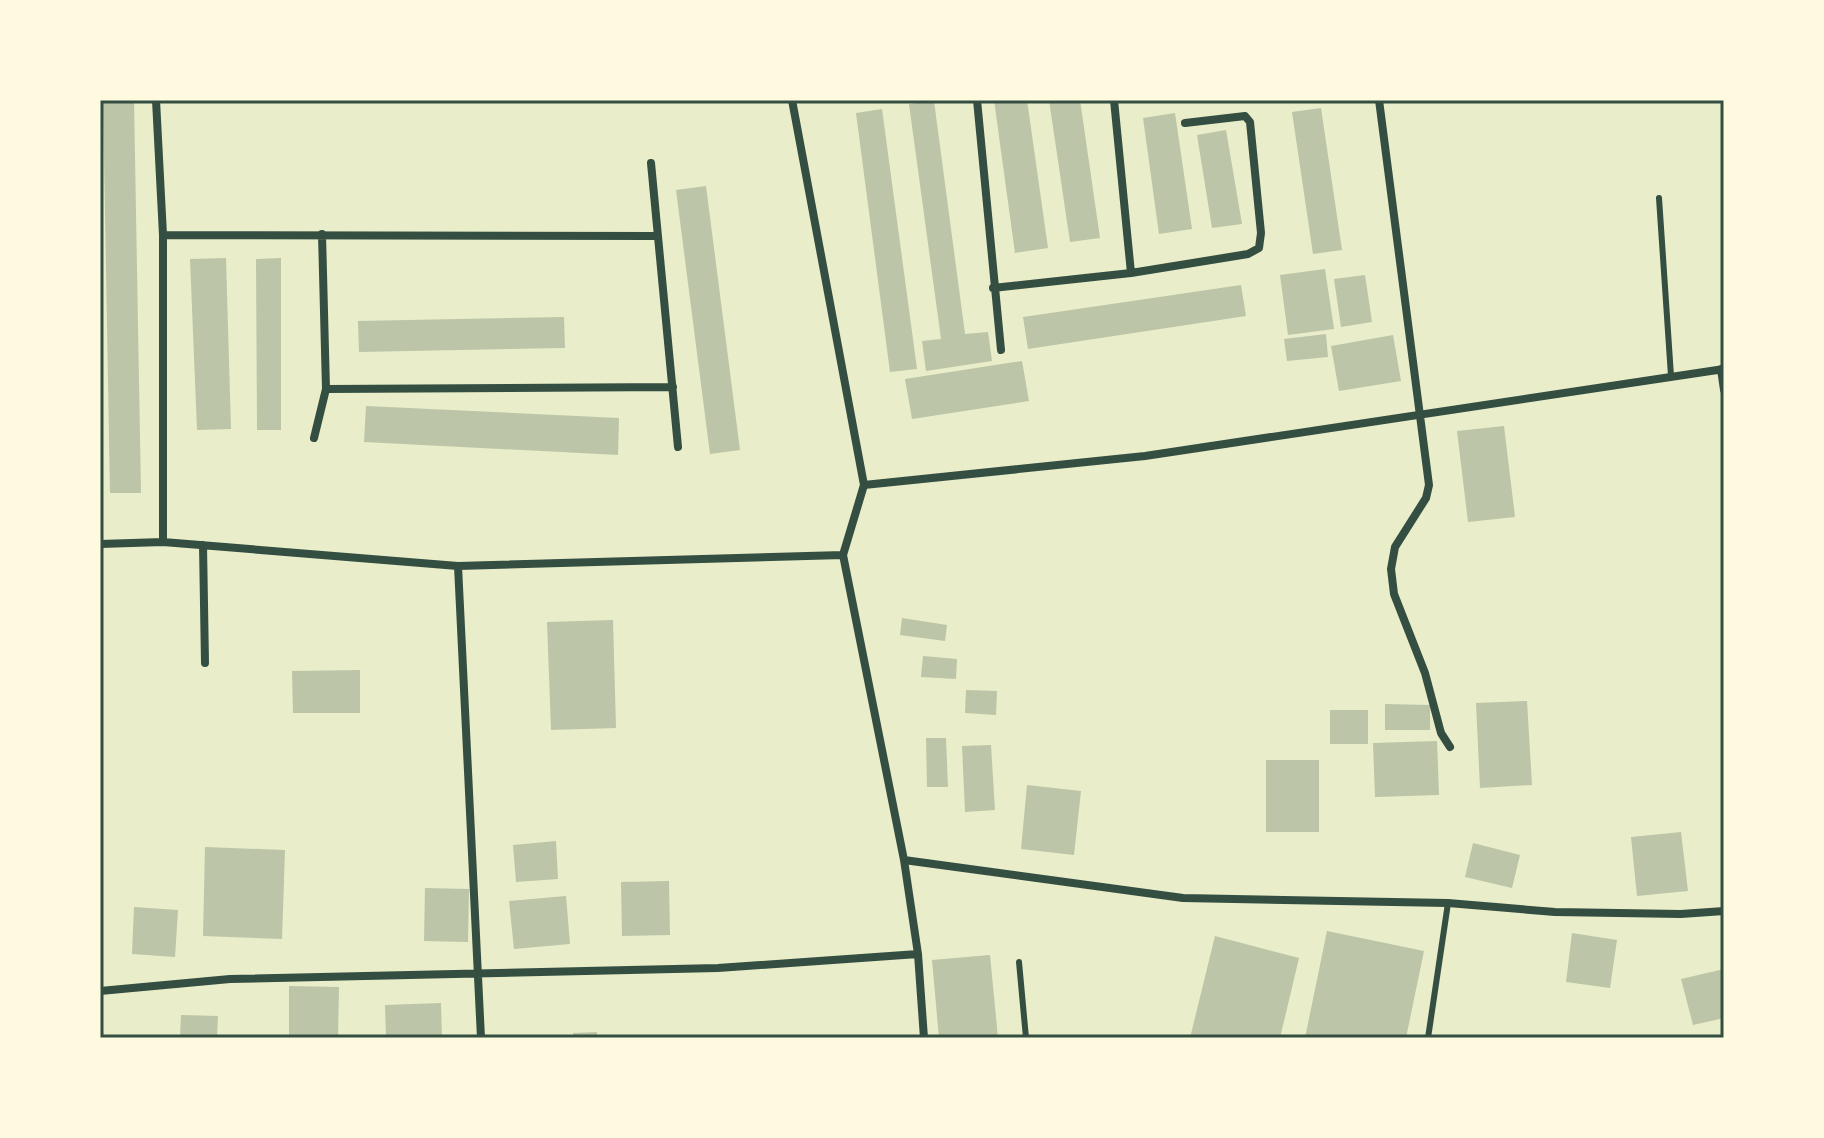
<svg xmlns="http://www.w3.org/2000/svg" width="1824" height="1138" font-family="'PT Sans',sans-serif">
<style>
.building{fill:#bcc5a7}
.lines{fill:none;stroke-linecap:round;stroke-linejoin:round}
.service{stroke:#344e41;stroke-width:6}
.minor{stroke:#344e41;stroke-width:8}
.neatline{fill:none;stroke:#344e41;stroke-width:3}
</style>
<rect width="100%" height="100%" fill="#e9edc9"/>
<path class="building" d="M103 100H134L141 493H110Z
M994 100H1027L1048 248 1015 253Z
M1049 100H1080L1100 238 1070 242Z
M934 101 965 334 988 332 992 361 926 371 922 341 941 339 909 104Z
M1321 108 1342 250 1313 254 1292 112Z
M882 109 917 369 890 372 856 113Z
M1175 113 1192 229 1159 234 1143 118Z
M1226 130 1242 224 1212 228 1197 135Z
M706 186 740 450 710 454 676 190Z
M226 258 231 429 197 430 190 259Z
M281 258V430H257L256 259Z
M1325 269 1334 329 1288 335 1280 275Z
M1365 275 1372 322 1341 327 1334 279Z
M1241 285 1246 316 1028 349 1023 317Z
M564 317 565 348 359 352 358 321Z
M1326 334 1328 357 1287 361 1284 339Z
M1393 335 1401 381 1339 391 1331 346Z
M1022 361 1029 401 912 419 905 379Z
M366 406 619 418 618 455 364 442Z
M1504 426 1515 517 1468 522 1457 431Z
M902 618 947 625 945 641 900 635Z
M613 620 616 728 551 730 547 622Z
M923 656 957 659 956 679 921 677Z
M360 670V713H293L292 671Z
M966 690 997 691 996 715 965 713Z
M1527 701 1532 785 1480 788 1476 703Z
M1385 704 1430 705V730H1385Z
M1330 710H1368V744H1330Z
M926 738H946L948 787H927Z
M1437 741 1439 795 1375 797 1373 743Z
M991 745 995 810 965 812 962 746Z
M1266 760H1319V832H1266Z
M1027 785 1081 791 1074 855 1021 849Z
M1681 832 1688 891 1637 896 1631 837Z
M556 841 558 879 516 882 513 845Z
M1473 843 1520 855 1512 888 1465 877Z
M205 847 285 850 282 939 203 936Z
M669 881 670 935 622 936 621 882Z
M425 888 469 889 468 942 424 941Z
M566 896 570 944 514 949 509 901Z
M134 907 178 910 175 957 132 954Z
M1327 931 1424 951 1406 1038H1305Z
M1572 933 1617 940 1610 988 1566 982Z
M1215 936 1299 958 1280 1038H1190Z
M990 955 998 1038H939L932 960Z
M1724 969V1018L1693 1025 1681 979Z
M289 986 339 987 338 1038H289Z
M441 1003 442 1038H386L385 1005Z
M181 1015 218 1016 217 1038H180Z
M597 1032V1038H573V1033Z"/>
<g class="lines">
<path class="service" d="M1659 198 1671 376
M1019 962 1026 1038
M1428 1038 1448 903"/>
<path class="minor" d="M156 100 163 235V542
M792 100 864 485 843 555 904 860 918 954 924 1038
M977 100 1001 350
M1114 100 1131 273
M1379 100 1429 485 1426 498 1395 547 1391 569 1394 594 1425 673 1441 733 1450 747
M651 163 678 447
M163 235 656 236
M993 288 1131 273 1248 254 1259 248 1261 233 1250 122 1245 116 1185 123
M1721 369 1724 390
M326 389 673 387
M314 438 326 389 322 234
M864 485 1145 456 1724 369
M100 544 163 542 458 566 843 555
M203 545 205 663
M458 566 481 1038
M904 860 1183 898 1448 903 1555 912 1681 914 1724 911
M100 991 230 979 718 968 918 954"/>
</g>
<rect width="1824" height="1138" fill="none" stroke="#fefae0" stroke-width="204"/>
<rect x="102" y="102" width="1620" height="934" class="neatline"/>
</svg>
